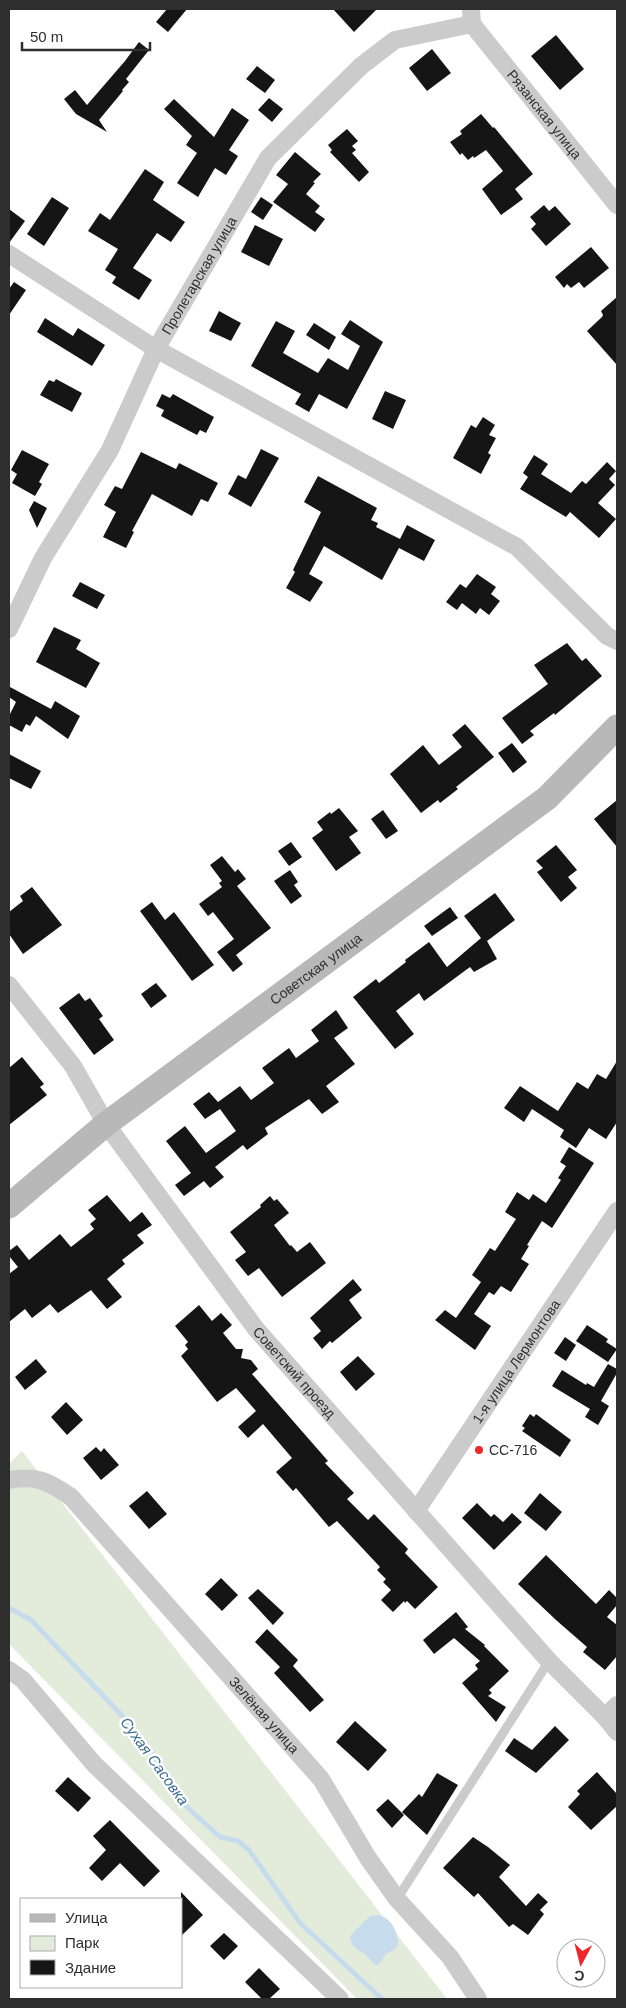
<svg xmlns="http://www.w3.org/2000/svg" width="626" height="2008" font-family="Arial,sans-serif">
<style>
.green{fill:#e3ecdb}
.water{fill:#c6dced}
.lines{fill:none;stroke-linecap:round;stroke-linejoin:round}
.stream{stroke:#c6dced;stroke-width:5}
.building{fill:#151515}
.lane{stroke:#cbcbcb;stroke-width:9}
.street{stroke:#cbcbcb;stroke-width:18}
.secondary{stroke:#b8b8b8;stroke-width:25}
.poi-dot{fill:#ee272a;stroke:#fff;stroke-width:2}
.labels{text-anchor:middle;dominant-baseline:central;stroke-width:5;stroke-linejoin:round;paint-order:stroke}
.street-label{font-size:14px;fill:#2e2e2e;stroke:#fff}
.poi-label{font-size:14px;fill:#2e2e2e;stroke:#fff;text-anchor:start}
.water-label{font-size:15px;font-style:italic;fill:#386b94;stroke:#fff}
</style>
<rect width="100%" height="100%" fill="#fff"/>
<path class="green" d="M22 1451 447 1999H357L9 1644V1464Z"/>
<path class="water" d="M380 1915C392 1919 398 1933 398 1945L394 1950 386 1954 379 1964 375 1965C372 1962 369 1958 366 1955 357 1949 352 1949 350 1936L370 1916Z"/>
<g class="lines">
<path class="stream" d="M9 1608 31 1620 132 1726 165 1771 175 1793 188 1808 220 1837 238 1841 249 1850 300 1923 382 1999"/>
</g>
<path class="building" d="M167 9H187L168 32 156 22Z
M333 9H377L354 32Z
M556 35 584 69 560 90 531 56Z
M139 42 149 50 126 79 129 82 122 90 123 91 99 120 107 132 76 114 64 99 75 90 87 105 125 61Z
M432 49 451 73 427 91 409 68Z
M257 66 275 80 265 93 246 79Z
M269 98 283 109 272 122 258 110Z
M174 99 214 137 232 108 249 120 229 150 238 156 226 175 215 168 198 197 177 183 197 153 186 145 192 136 164 109Z
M481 114 493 128 494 127 533 174 515 189 523 199 501 215 482 189 503 171 486 150 474 158 473 156 468 160 462 153 460 155 450 142 462 134 460 131Z
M347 129 358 141 352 146 356 150 352 153 369 172 359 182 330 152 332 150 328 145Z
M295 152 321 174 313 182 315 183 306 194 320 206 315 212 325 219 315 232 273 202 288 184 276 175Z
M145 169 164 182 153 200 185 222 171 242 157 233 133 268 152 280 139 300 112 283 116 277 105 270 118 249 88 231 100 213 110 220Z
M52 197 69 208 44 246 27 234Z
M261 197 273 205 263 220 251 212Z
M544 205 549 211 555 206 571 224 546 246 531 229 536 224 530 217Z
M9 209 25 221 9 243Z
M255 225 283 239 269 266 241 252Z
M591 247 609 268 584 288 579 282 571 288 567 284 564 288 555 277Z
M14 282 26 290 9 315V289Z
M617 297V365L587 331 602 317 603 315 601 311Z
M219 311 241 323 231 341 209 331Z
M45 318 73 336 78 328 105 345 92 366 37 332Z
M350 320 383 342 347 409 319 394 309 412 295 404 301 394 251 366 276 321 295 331 283 353 318 373 328 358 348 370 360 346 341 334Z
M314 323 336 337 329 350 306 335Z
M56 379 82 393 72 412 40 395 49 380 54 382Z
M385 391 406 400 393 429 372 419Z
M162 394 170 398 173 394 214 417 206 433 200 430 197 435 161 416 164 410 156 406Z
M483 417 495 425 489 435 496 438 488 453 491 455 481 474 453 458 471 425 476 428Z
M261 449 279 458 251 507 228 494 238 475 246 479Z
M22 450 49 464 39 482 42 484 35 496 12 483 17 474 11 470Z
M141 452 176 469 179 463 218 483 208 502 201 499 192 516 152 494 132 531 134 532 126 548 103 537 116 512 104 505 115 486 122 489Z
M534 455 548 464 541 474 571 493 582 481 586 484 607 462 616 471 609 479 615 485 598 503 616 519 599 538 570 512 566 517 520 489 528 477 523 473Z
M318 476 377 508 371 520 378 523 376 527 400 539 407 525 435 540 424 561 399 548 382 580 324 546 309 574 323 582 310 602 286 588 295 572 293 570 321 512 304 502Z
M34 501 47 508 37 528 29 510Z
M477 574 496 587 491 594 500 601 489 615 480 608 476 614 462 603 457 610 446 602 460 584 466 588Z
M80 582 105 595 97 609 72 596Z
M54 627 81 640 76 649 100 663 86 688 36 662Z
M567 643 582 661 586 658 602 676 555 715 554 713 530 731 534 735 522 744 502 718 548 684 534 665Z
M10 687 51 709 55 701 80 716 68 739 36 716 30 726 26 724 22 732 9 725V716L16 702 9 697Z
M465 724 494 757 456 787 458 789 440 803 438 800 421 813 390 774 423 745 439 765 462 747 452 735Z
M512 743 527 762 513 773 498 753Z
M9 754 41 771 31 789 9 778Z
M617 800V847L594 819Z
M339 808 358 831 349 837 361 853 336 871 312 838 323 830 317 822 330 812 331 814Z
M383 810 398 831 386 839 371 819Z
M291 842 302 857 289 866 278 851Z
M556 845 577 870 568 877 577 888 561 902 537 872 543 868 536 861Z
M222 856 235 872 238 869 246 879 237 886 271 928 236 955 243 964 233 972 217 952 234 939 213 912 208 916 199 904 222 887 219 883 222 881 210 865Z
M290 870 298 882 294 885 302 896 291 904 274 881Z
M32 887 62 925 23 954 9 934V912L23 901 20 896Z
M495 893 515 920 487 941 497 959 474 972 470 967 424 1001 419 993 396 1011 414 1034 395 1049 353 997 376 979 379 983 406 962 405 960 429 942 447 967 481 938 464 916Z
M152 902 165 920 174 912 214 965 192 981 140 911Z
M450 907 458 918 432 936 424 926Z
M156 983 167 996 151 1008 141 994Z
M79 993 85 1001 90 998 103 1016 99 1019 114 1040 94 1055 59 1008Z
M336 1010 348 1028 334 1038 355 1064 326 1086 339 1102 322 1114 309 1099 265 1128 268 1134 247 1150 243 1145 215 1167 224 1177 210 1188 204 1181 184 1196 175 1185 191 1173 166 1141 185 1126 206 1153 236 1131 220 1109 205 1119 193 1104 209 1092 218 1102 240 1086 251 1100 274 1083 262 1068 289 1048 296 1058 319 1041 311 1030Z
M22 1057 44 1084 40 1087 47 1095 9 1125V1068Z
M617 1061V1122L606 1139 589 1128 576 1148 560 1137 564 1130 532 1109 524 1122 504 1108 520 1086 558 1111 577 1082 588 1089 597 1074 606 1079Z
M569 1147 594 1163 552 1228 542 1221 527 1245 529 1246 521 1259 529 1264 511 1292 501 1286 494 1295 489 1292 474 1314 491 1326 475 1350 435 1320 445 1310 456 1318 481 1282 472 1275 490 1248 495 1251 516 1219 505 1212 517 1192 529 1200 533 1194 546 1203 561 1180 558 1178 566 1166 560 1162Z
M107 1195 130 1222 142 1212 152 1225 137 1235 144 1243 122 1260 125 1264 107 1279 122 1297 107 1309 91 1290 58 1313 50 1304 32 1318 25 1309 9 1322V1274L18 1267 9 1256V1251L17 1245 29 1260 60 1234 71 1247 94 1229 90 1224 96 1219 88 1210Z
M270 1196 274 1201 277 1199 289 1213 274 1225 290 1246 291 1245 297 1252 310 1242 326 1263 282 1297 259 1268 248 1276 235 1260 246 1252 230 1232 261 1207 260 1205Z
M353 1279 362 1290 349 1300 362 1318 332 1343 330 1341 322 1349 313 1338 321 1331 310 1318Z
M199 1305 212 1321 221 1313 232 1325 223 1333 236 1349H243L241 1358 251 1360 258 1369 252 1374 328 1461 325 1463 354 1493 347 1499 368 1520 374 1514 408 1549 405 1553 438 1587 415 1609 407 1601 405 1603 404 1601 393 1612 381 1600 391 1590 383 1582 386 1579 377 1570 380 1567 337 1521 329 1527 296 1488 293 1491 276 1472 292 1458 263 1424 248 1438 238 1427 256 1411 236 1388 217 1402 181 1356 188 1349 185 1345 188 1342 175 1326Z
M587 1325 608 1339 606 1342 617 1349 608 1362 576 1341Z
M565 1337 576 1345 566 1361 554 1353Z
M358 1356 375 1374 356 1391 340 1372Z
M36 1359 47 1372 25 1390 15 1377Z
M608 1364 617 1369V1373L601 1401 609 1406 598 1425 585 1417 590 1409 552 1386 562 1370 586 1385 587 1383 594 1387Z
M66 1402 83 1420 67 1435 51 1417Z
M530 1414 534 1417 536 1414 571 1440 560 1457 522 1431 525 1428 522 1426Z
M96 1447 101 1452 104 1448 119 1465 101 1480 83 1458Z
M147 1491 167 1514 149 1529 129 1506Z
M540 1493 562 1512 546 1531 524 1513Z
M477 1503 491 1517 494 1514 503 1522 512 1513 522 1522 494 1550 462 1518Z
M546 1555 596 1604 609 1590 617 1598V1605L607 1617 617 1625V1656L605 1670 583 1652 587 1647 556 1620 518 1584Z
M221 1578 238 1595 222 1611 205 1594Z
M258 1589 284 1613 273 1625 248 1598Z
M456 1612 468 1627 465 1629 485 1645 484 1646 509 1671 489 1690 492 1693 488 1696 506 1707 496 1722 462 1683 478 1669 475 1665 480 1661 454 1638 434 1654 423 1640Z
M267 1629 298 1660 293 1666 324 1700 310 1712 274 1673 280 1667 255 1642Z
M355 1721 387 1750 368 1771 336 1742Z
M555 1726 569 1740 536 1773 505 1751 514 1738 532 1750Z
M597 1772 617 1794V1806L591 1830 568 1807 580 1794 577 1791Z
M437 1773 458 1785 427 1835 402 1812 419 1794 422 1797Z
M68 1777 91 1798 78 1812 55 1791Z
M388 1799 404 1815 392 1828 376 1810Z
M110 1820 160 1871 144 1887 120 1863 102 1881 89 1868 106 1850 93 1836Z
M473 1837 488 1847 510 1865 499 1877 526 1906 538 1893 548 1902 540 1910 544 1914 528 1935 513 1924 509 1927 478 1893 474 1897 443 1868Z
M181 1892 203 1915 181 1936Z
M224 1933 238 1946 224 1960 210 1946Z
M259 1968 280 1989 269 1999H262L245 1982Z"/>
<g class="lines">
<path class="lane" d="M397 1899 549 1661"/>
<g class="street">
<path d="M471 9 472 24"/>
<path id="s1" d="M472 24 617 205"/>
<path d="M9 254 156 349 517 547 607 636 617 641"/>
<path id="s2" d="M9 629 43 558 110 450 156 349 268 158 361 66 395 40 472 24"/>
<path id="s3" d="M9 985 73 1066 106 1124 256 1329 549 1661 605 1717 617 1732"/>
<path id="s4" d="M9 1480C36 1475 48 1481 71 1497L321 1779 368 1858 397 1899 450 1957 478 1999"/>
<path id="s5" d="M416 1511 617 1211"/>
<path d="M9 1670 23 1680 94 1764 340 1999"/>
<path d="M605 1717 617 1705"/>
</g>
<path class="secondary" id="s6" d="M9 1206 106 1124 547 798 617 727"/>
</g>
<circle class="poi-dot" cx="479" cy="1450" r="5"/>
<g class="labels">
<g class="street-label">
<text stroke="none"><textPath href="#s1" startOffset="116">Рязанская улица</textPath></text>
<text stroke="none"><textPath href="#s2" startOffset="402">Пролетарская улица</textPath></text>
<text stroke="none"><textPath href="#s6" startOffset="388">Советская улица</textPath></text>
<text stroke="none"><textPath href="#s5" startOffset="180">1-я улица Лермонтова</textPath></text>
<text stroke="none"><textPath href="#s3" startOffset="482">Советский проезд</textPath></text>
<text stroke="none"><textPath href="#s4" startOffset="358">Зелёная улица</textPath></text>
</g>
<g class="poi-label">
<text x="489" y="1450">СС-716</text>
</g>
<g class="water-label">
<text transform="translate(155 1761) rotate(54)">Сухая Сасовка</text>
</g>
</g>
<rect width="626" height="2008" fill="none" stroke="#2e2e2e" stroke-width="20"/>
<rect x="20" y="1898" width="162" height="90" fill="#ffffff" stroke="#ababab"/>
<rect x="30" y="1914" width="25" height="8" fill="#b8b8b8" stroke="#ababab"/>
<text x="65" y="1923" font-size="15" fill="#2e2e2e">Улица</text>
<rect x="30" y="1936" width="25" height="15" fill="#e3ecdb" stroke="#ababab"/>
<text x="65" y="1948" font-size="15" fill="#2e2e2e">Парк</text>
<rect x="30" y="1960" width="25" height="15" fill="#151515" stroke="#ababab"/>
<text x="65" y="1973" font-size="15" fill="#2e2e2e">Здание</text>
<g transform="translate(581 1963) rotate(187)"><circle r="24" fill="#ffffff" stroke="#ababab"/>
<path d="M0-4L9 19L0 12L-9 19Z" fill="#ee272a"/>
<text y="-8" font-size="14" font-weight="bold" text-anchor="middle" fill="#2e2e2e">С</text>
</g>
<path d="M22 42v8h128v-8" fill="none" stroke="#2e2e2e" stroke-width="2.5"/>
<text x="30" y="42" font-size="15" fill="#2e2e2e" stroke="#ffffff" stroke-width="4" paint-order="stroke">50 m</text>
</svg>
